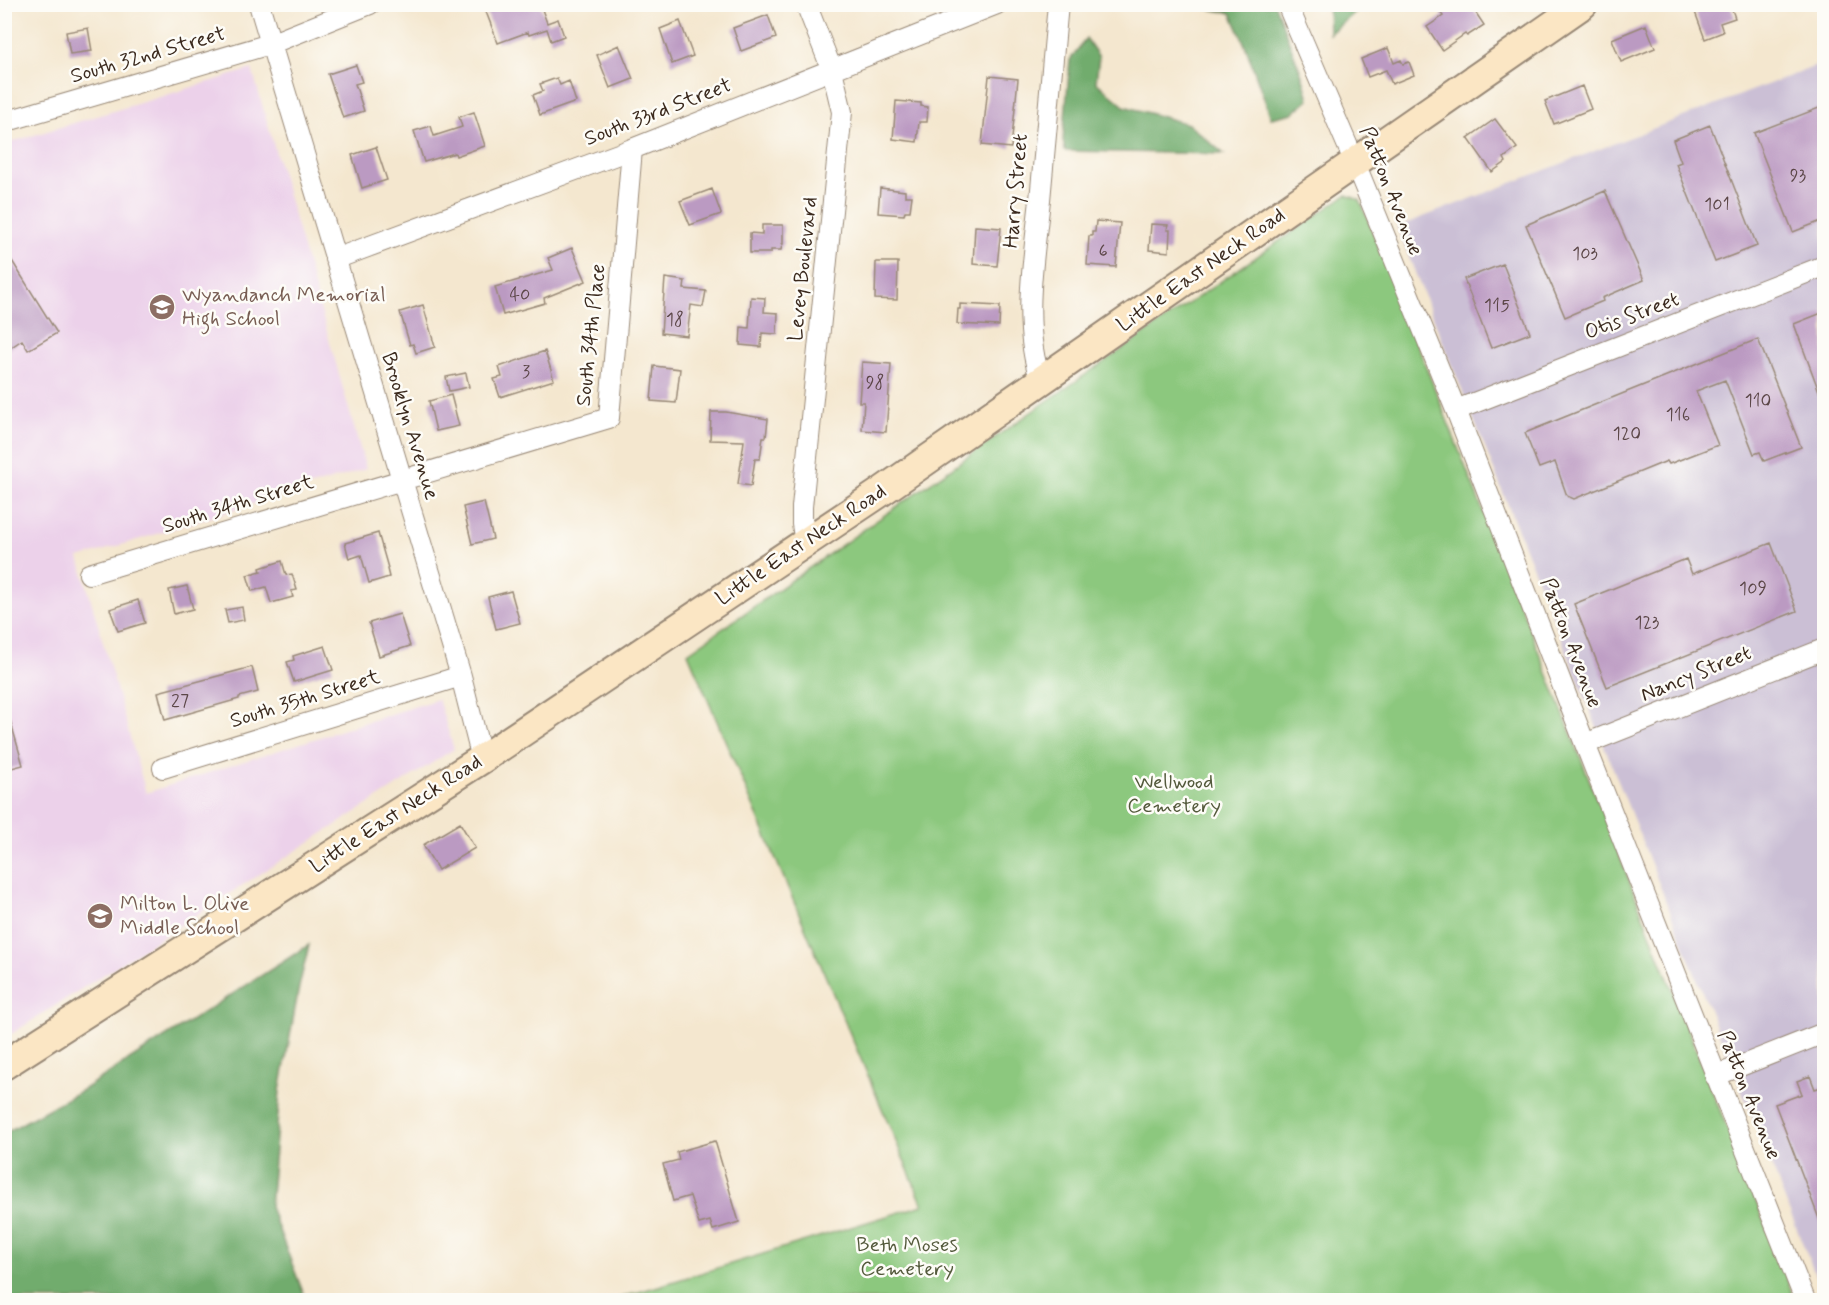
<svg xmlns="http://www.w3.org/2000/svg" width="1829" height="1305" font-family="Mynerve,sans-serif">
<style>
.built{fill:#ecd1ea}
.industrial{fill:#cbbfd5}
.green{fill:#8cc87e;stroke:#64794e;stroke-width:1.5}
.forest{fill:#71ac6d;stroke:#566b46;stroke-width:1.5}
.building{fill:#bb9ac2}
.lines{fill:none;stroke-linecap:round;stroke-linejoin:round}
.minor-casing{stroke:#988876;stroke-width:22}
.secondary-casing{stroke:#988876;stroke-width:32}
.minor{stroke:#fff;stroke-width:20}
.secondary{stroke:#fbe6c4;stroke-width:28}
.labels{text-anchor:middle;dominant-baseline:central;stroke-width:5;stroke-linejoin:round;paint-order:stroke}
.number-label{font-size:18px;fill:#5b4647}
.street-label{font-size:21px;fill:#3b2a1e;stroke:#fdfcf7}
.education-label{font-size:21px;fill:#785e54;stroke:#fdfcf7;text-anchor:start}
.park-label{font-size:21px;fill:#53593b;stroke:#fdfcf7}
</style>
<rect width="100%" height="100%" fill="#fdfcf7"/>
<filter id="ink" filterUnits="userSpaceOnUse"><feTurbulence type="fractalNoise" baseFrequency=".0167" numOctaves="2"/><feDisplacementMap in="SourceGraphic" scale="12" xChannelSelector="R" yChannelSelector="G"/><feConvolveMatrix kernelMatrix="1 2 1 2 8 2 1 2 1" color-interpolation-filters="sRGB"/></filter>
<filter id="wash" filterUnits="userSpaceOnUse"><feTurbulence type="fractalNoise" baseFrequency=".008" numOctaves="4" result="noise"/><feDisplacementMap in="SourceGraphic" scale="24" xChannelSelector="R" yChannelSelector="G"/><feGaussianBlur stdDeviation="1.35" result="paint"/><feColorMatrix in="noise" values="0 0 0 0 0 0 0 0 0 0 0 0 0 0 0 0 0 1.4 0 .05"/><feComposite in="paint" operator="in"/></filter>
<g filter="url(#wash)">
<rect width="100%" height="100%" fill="#f4e7cf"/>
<path class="built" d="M252 69 366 469 79 558 146 793 438 699 454 749 5 1038V144Z"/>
<path class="industrial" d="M1824 63V1297L1397 227Z"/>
<path class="green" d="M1346 195 1360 200 1795 1300H613L923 1205 688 653 1040 406Z"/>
<path class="forest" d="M1102 5H1275L1304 81 1309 99 1293 113 1271 118 1245 45 1231 13 1191 6Z
M1328 5V4L1364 5 1329 34Z
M1086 38 1099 57 1096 82 1124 106 1188 124 1224 154 1065 151 1063 140 1070 60Z
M309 945 299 987 280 1091 270 1207 306 1300H5V1133L84 1089Z"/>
<g id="blocks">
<path class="building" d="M483 4H540L547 23 558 19 564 36 551 41 547 29 529 35 528 32 498 43Z
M1452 4H1470L1484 25 1467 36 1465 34 1442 50 1427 27 1443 16 1440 12Z
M1692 4H1730L1735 18 1720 23 1723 32 1705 39Z
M768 15 776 38 741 51 733 28Z
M680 21 693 56 672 64 660 29Z
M1646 25 1655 48 1621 62 1612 39Z
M88 28 92 51 70 54 66 32Z
M619 45 633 79 610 88 597 55Z
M1388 48 1394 63 1401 60 1403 64 1409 62 1414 75 1392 84 1386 70 1368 77 1361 59Z
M356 65 362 82 355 84 364 111 343 118 328 74Z
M989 76 1018 79 1011 148 982 145Z
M557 78 560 85 569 81 576 102 540 115 533 95 543 91 540 84Z
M1582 86 1591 109 1554 124 1545 101Z
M896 101 921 103V106L928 107 927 122H919L917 142 893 139Z
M1824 106V220L1793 232 1754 133Z
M474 112 485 146 456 156 455 153 424 162 414 131 431 126 434 136 462 127 459 117Z
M1495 119 1517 148 1504 158 1506 162 1492 172 1468 138Z
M1710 125 1757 246 1715 262 1676 164 1681 162 1673 140Z
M376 147 387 180 362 188 352 155Z
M880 188 905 191V196H912L910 211H905L904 215 878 213Z
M712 189 721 214 690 225 680 201Z
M1605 191 1644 280 1602 298 1603 301 1565 317 1526 225Z
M1096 221 1120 223 1116 267 1087 265 1089 236H1092V232H1095Z
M1151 224 1168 225 1167 230H1170L1169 252 1149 250Z
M762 225H783V244H782L781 250H771V253H750V233L762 234Z
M975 226 1001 228 997 266 973 264Z
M4 248 57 333 28 350 22 340 4 352Z
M572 248 586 281 544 298 545 303 503 315 495 287 553 270 548 258Z
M876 262H898L897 300 875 299Z
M1503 264 1530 333 1491 348 1464 279Z
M665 278 685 281 684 289 706 291 703 307 691 305 687 336 661 333Z
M751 297 765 298 764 312 778 313 777 334 762 333 761 347 740 345 741 327 749 328Z
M960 304 1000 306 999 326 957 324 958 309H960Z
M423 305 435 347 416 353 413 344 410 345 400 312Z
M1824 312V402H1823L1794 324Z
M1758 339 1801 447 1764 461 1760 452 1754 454 1725 380 1696 391 1718 445 1669 464 1667 461 1574 499 1567 496 1555 462 1539 468 1525 433Z
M545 351 554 380 500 397 494 379 502 377 499 367Z
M862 362 891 364 886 432 862 430 864 402H859Z
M654 366 680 369 676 403 651 401Z
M466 373 469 387 449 391 446 377Z
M451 395 459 426 436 431 429 401Z
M711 412H726L768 419 766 437H763L760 459H755L751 486 738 484 744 441 710 440Z
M484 502 493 539 472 544 463 507Z
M378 533 388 568 387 569 389 577 369 583 361 555 349 559 345 543Z
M1771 543 1797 611 1607 687 1574 604 1686 559 1692 574Z
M282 561 286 575 292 574 297 590 291 591 293 597 271 603 266 587 252 591 247 575 261 571 260 568Z
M187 586 193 609 174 614 169 590Z
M511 591 520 623 496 629 488 597Z
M138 600 145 623 118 631 110 609Z
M242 607 244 620 228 623 225 610Z
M400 614 410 646 379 656 369 623Z
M325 646 333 670 294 682 287 662 294 660 293 656Z
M252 667 258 692 239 697V699L165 720 158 692Z
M4 716H9L23 765 4 770Z
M460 823 475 848 438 870 423 845Z
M1810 1076 1815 1089 1824 1086 1823 1229 1775 1104 1802 1094 1797 1081Z
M715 1141 739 1222 713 1230 710 1221 699 1224 690 1196 673 1201 663 1164 679 1160 677 1152Z"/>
</g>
</g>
<g filter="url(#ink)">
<use href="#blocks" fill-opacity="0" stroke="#988876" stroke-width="1.5"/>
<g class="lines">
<defs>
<path id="minor" d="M259 4 461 676 482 759
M1287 4 1355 163 1456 410 1585 744 1805 1300
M4 122 270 44 370 4
M335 259 632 149 997 4
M1041 381C1021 326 1034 257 1040 200 1046 135 1052 70 1058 4
M1456 410 1824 266
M805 543 802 524V507L842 112 832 70 806 4
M89 574 609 418 632 149
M1585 744 1824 649
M163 768 461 676
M1715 1076 1824 1033"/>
<path id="secondary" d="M4 1065 482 759 878 494 1583 4"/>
</defs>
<use href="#minor" class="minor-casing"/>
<use href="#secondary" class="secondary-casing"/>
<use href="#minor" class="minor"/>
<use href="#secondary" class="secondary"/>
</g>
</g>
<defs>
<symbol id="school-disc" viewBox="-11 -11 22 22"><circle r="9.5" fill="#8d6e63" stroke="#fdfcf7"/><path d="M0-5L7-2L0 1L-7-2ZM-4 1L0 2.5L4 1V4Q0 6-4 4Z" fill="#fff"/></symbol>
</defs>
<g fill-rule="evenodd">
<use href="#school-disc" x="147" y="292" width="30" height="30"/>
<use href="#school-disc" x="85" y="901" width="30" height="30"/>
</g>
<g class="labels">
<g class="number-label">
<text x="1798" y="176">93</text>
<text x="1717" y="205">101</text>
<text x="1103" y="251">6</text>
<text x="1585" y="254">103</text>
<text x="520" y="295">40</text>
<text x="1497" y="306">115</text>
<text x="675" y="320">18</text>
<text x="526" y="372">3</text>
<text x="875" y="383">98</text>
<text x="1758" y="401">110</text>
<text x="1678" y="415">116</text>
<text x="1627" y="434">120</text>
<text x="1753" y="589">109</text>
<text x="1647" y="623">123</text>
<text x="180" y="701">27</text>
</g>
<g class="street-label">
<text transform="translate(148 55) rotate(-16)">South 32nd Street</text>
<text transform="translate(658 112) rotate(-21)">South 33rd Street</text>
<text transform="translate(1016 191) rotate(-85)">Harry Street</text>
<text transform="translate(1391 191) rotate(68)">Patton Avenue</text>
<text transform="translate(803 269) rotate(-84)">Levey Boulevard</text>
<text transform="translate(1201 270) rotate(-35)">Little East Neck Road</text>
<text transform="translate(1632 316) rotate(-21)">Otis Street</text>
<text transform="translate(591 335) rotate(-84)">South 34th Place</text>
<text transform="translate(410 426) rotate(73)">Brooklyn Avenue</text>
<text transform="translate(238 504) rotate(-17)">South 34th Street</text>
<text transform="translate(801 545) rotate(-34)">Little East Neck Road</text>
<text transform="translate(1571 643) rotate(69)">Patton Avenue</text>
<text transform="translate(1696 674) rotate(-22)">Nancy Street</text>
<text transform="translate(305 699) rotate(-17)">South 35th Street</text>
<text transform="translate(396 814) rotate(-33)">Little East Neck Road</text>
<text transform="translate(1749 1095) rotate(68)">Patton Avenue</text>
</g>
<g class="education-label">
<text x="182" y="295">Wyandanch Memorial<tspan x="182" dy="24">High School</tspan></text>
<text x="120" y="904">Milton L. Olive<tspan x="120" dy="24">Middle School</tspan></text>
</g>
<g class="park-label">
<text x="1174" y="782">Wellwood<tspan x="1174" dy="24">Cemetery</tspan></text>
<text x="907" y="1245">Beth Moses<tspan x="907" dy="24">Cemetery</tspan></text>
</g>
</g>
<rect width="1829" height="1305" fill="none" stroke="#fdfcf7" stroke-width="24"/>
</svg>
